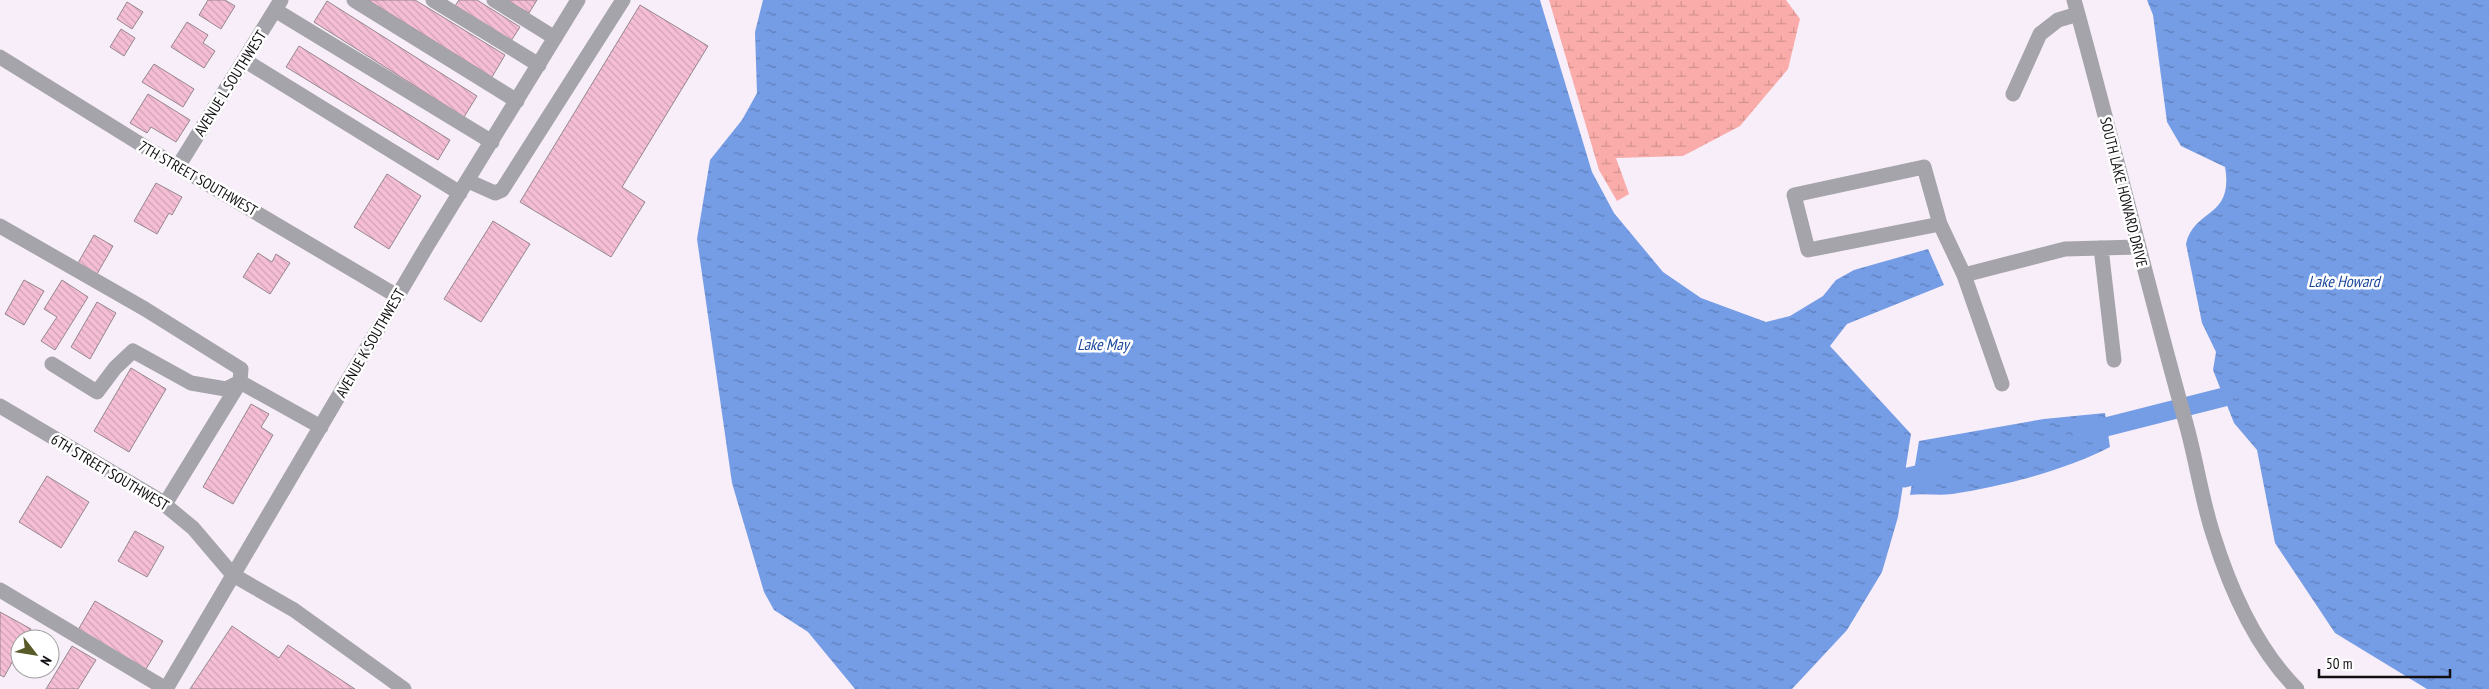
<svg xmlns="http://www.w3.org/2000/svg" width="2489" height="689" font-family="'PT Sans Narrow',sans-serif">
<style>
.wetland{fill:url(#wetland-marsh)}
.water{fill:url(#water-ripples)}
.lines{fill:none;stroke-linecap:round;stroke-linejoin:round}
.canal{stroke:#759de6;stroke-width:19}
.building{fill:url(#building-back-hatch);stroke:#95878c}
.minor{stroke:#a5a4aa;stroke-width:15}
.labels{text-anchor:middle;dominant-baseline:central;stroke-width:5;stroke-linejoin:round;paint-order:stroke}
.street-label{font-size:15px;fill:#120f12;stroke:#fff}
.water-label{font-size:16px;font-style:italic;fill:#1b479b;stroke:#fff}
</style>
<defs>
<pattern id="wetland-marsh" width="20" height="14" patternUnits="userSpaceOnUse" patternTransform="scale(1.25)"><rect width="20" height="14" fill="#f9aca9"/><path d="M1 5h8M5 5V1M11 12h8M15 12V8" fill="none" stroke="#d49390"/></pattern>
<pattern id="water-ripples" width="26" height="14" patternUnits="userSpaceOnUse" patternTransform="scale(1.25)"><rect width="26" height="14" fill="#759de6"/><path d="M2 4q2-2 4 0t4 0M15 11q2-2 4 0t4 0" fill="none" stroke="#5f7eb9"/></pattern>
<pattern id="building-back-hatch" width="6" height="6" patternUnits="userSpaceOnUse" patternTransform="scale(1.25)"><rect width="6" height="6" fill="#f5bed5"/><path d="M-1 5l2 2M0 0l6 6M5-1l2 2" fill="none" stroke="#d1a2b6"/></pattern>
</defs>
<rect width="100%" height="100%" fill="#f8eef9"/>
<path class="wetland" d="M1549 0H1786L1800 19 1788 69 1740 126 1683 156 1616 158 1629 194 1617 201 1599 170Z"/>
<path class="water" d="M763 0H1540L1592 172 1614 213 1663 272 1701 298 1766 322 1790 316 1823 296 1836 280 1854 270 1928 249 1944 285 1847 324 1830 346 1911 434 1898 517 1882 572 1847 630 1792 689H855L808 632 774 610 764 592 732 483 697 239 710 160 742 120 757 93 755 32Z
M2147 0H2489V689H2427L2335 633 2275 543 2257 450 2234 423 2213 370 2216 352 2202 323 2186 244C2194 208 2234 219 2225 167L2181 146 2167 122 2153 15Z
M2105 413 2110 447C2063 471 2004 486 1952 494 1938 496 1924 493 1910 495L1919 441 2044 419Z"/>
<g class="lines">
<path class="canal" d="M2082 433 2224 397
M1904 478 1937 470"/>
</g>
<path class="building" d="M208 0H225L235 6 221 29 199 15Z
M368 0H415L505 55 492 77Z
M459 0H477L520 27 511 41 455 6Z
M506 0H537L529 13Z
M327 1 477 96 464 117 314 22Z
M127 2 143 12 132 29 117 19Z
M640 5 708 46 622 187 645 202 611 257 520 202Z
M187 22 208 35 203 43 215 51 204 68 171 47Z
M121 29 135 38 124 56 110 47Z
M299 46 450 140 438 160 286 67Z
M154 64 194 89 183 107 142 82Z
M148 94 190 120 176 142 151 127 147 133 130 123Z
M387 174 421 196 389 249 354 227Z
M156 183 182 197 172 215 169 213 157 234 134 221Z
M493 221 530 244 481 322 444 299Z
M94 235 113 246 97 274 78 263Z
M258 253 272 262 276 254 290 263 270 294 243 277Z
M24 280 44 291 24 325 5 314Z
M62 280 88 297 55 350 41 341 57 317 44 309Z
M97 302 116 313 90 359 71 347Z
M131 368 166 389 129 452 94 431Z
M251 404 269 414 261 427 273 435 233 504 203 487Z
M47 476 89 502 61 548 19 522Z
M135 531 164 547 147 577 118 561Z
M95 601 163 641 146 669 78 630Z
M0 612 31 629 25 639H20V648L4 677 0 675Z
M232 626 279 658 288 645 355 689H190Z
M72 646 96 660 78 689H46Z"/>
<g class="lines">
<path class="minor" d="M354 0 517 101
M433 0 539 65
M494 0 555 38
M2074 0C2113 140 2146 281 2185 420 2196 458 2201 497 2213 534 2230 589 2256 648 2297 689
M275 10 492 142
M0 57 150 150 397 296
M244 60 460 193
M2013 94 2040 34 2058 20 2078 14
M179 165 281 0
M468 181 495 193 502 190 623 0
M1940 224 1924 167 1794 195 1808 250 1940 224 1964 275
M0 226 145 309 241 369 240 382 165 504
M2101 248 2114 360
M52 364 97 392 115 368 133 351 191 383 226 389 240 382 321 427
M2002 384 1964 275 2065 249 2138 247
M0 406 159 500 193 528 233 575 294 610 404 689
M0 590 166 689
M166 689 427 246 578 0"/>
</g>
<g class="labels">
<g class="street-label">
<text transform="translate(230 83) rotate(-58)">AVENUE L SOUTHWEST</text>
<text transform="translate(198 178) rotate(30)">7TH STREET SOUTHWEST</text>
<text transform="translate(2124 192) rotate(76)">SOUTH LAKE HOWARD DRIVE</text>
<text transform="translate(370 343) rotate(-60)">AVENUE K SOUTHWEST</text>
<text transform="translate(110 472) rotate(31)">6TH STREET SOUTHWEST</text>
</g>
<g class="water-label">
<text x="2344" y="281">Lake Howard</text>
<text x="1103" y="344">Lake May</text>
</g>
</g>
<g transform="translate(35 654) rotate(121)"><circle r="24" fill="#ffffff" stroke="#a09fa0"/>
<path d="M0-4L9 19L0 12L-9 19Z" fill="#585a27"/>
<text y="-8" font-size="14" font-weight="bold" text-anchor="middle" fill="#120f12">N</text>
</g>
<path d="M2319 669v8h131v-8" fill="none" stroke="#120f12" stroke-width="2.5"/>
<text x="2326" y="669" font-size="15" fill="#120f12" stroke="#ffffff" stroke-width="4" paint-order="stroke">50 m</text>
</svg>
